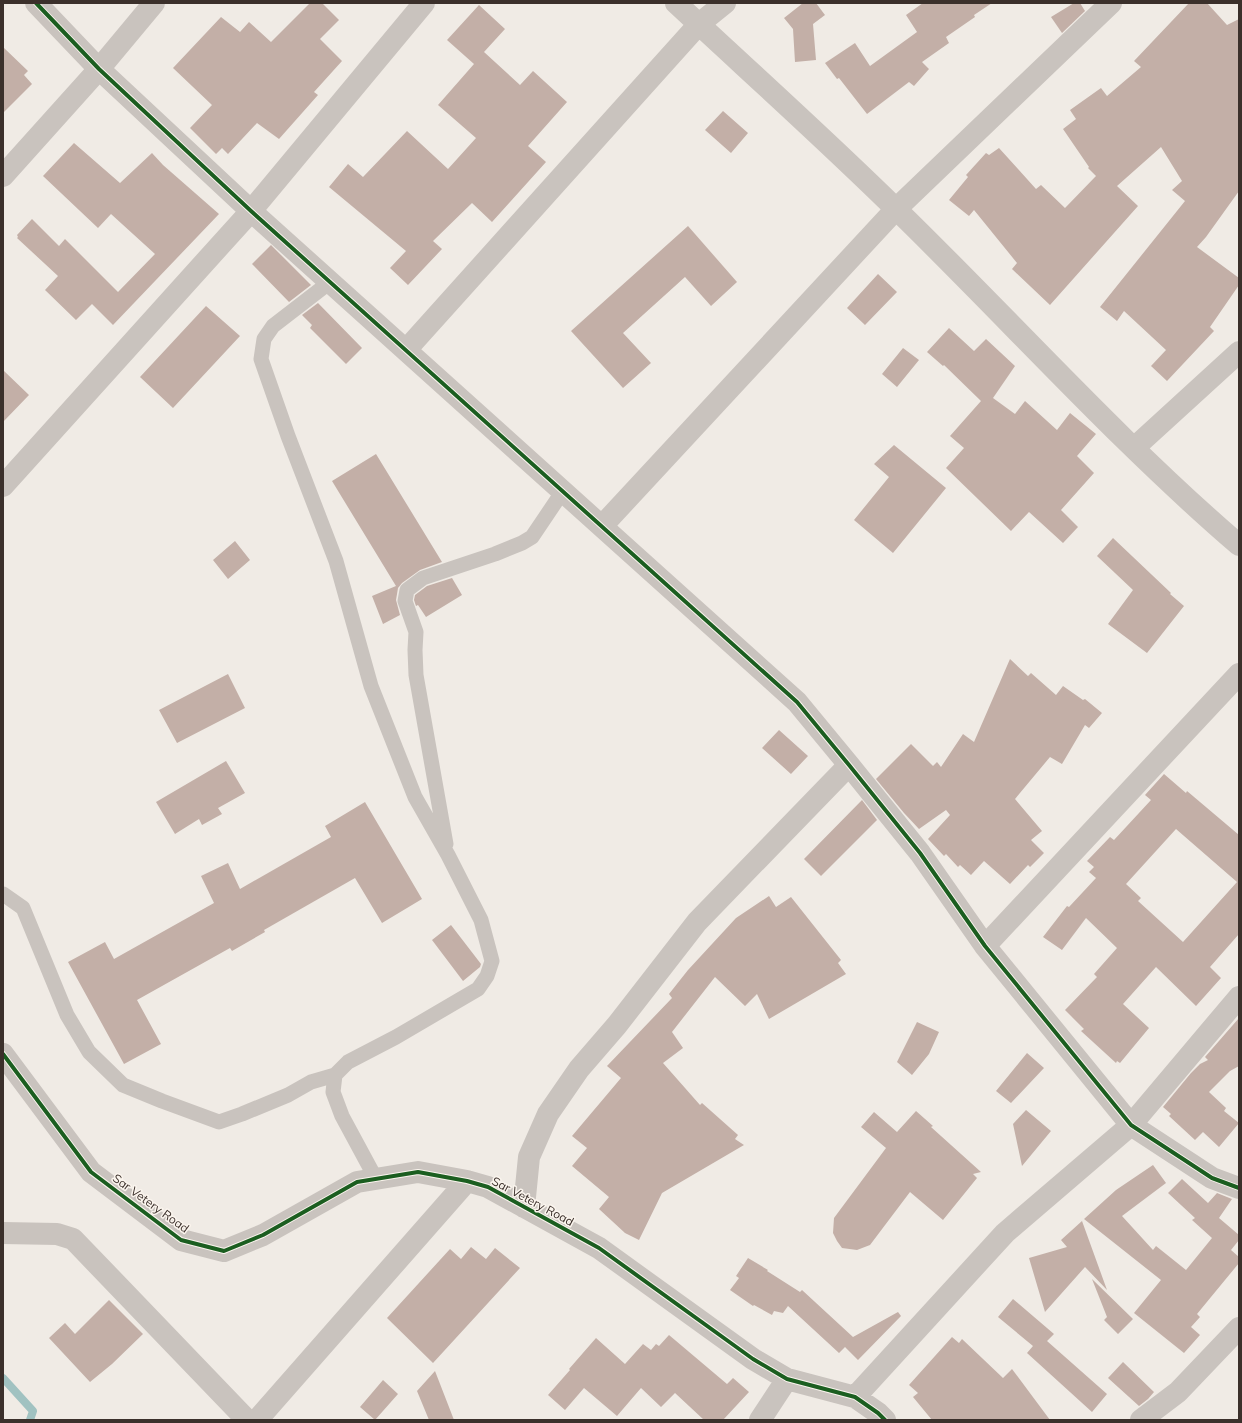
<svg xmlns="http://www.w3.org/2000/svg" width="1242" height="1423" font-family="Mulish,sans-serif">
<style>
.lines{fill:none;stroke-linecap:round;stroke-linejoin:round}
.stream{stroke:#a1c2c1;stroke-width:8}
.building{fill:#c3afa7;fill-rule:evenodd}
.service{stroke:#c9c3be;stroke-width:15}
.minor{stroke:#c9c3be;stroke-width:22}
.cycleway-casing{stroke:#fbf5ee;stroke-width:6}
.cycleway{stroke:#1b5e20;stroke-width:4}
.labels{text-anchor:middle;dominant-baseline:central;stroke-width:3;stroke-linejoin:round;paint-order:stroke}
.street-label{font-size:12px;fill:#3b302b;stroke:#fbf5ee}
</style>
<rect width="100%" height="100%" fill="#f0ebe5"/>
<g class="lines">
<path class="stream" d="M3 1378 33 1411 30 1420"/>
</g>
<path class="building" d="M310 3H322L339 20 320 39 342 61 314 92 318 95 279 139 257 123 228 154 222 148 216 154 190 128 212 105 173 68 221 17 240 32 249 22 271 42Z
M803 3H816L825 15 813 24 816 60 795 62 793 29 784 18Z
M923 3H992L974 15 975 17 946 37 949 43 922 62 929 69 914 86 909 82 867 114 839 78 837 79 825 63 855 43 870 66 917 32 906 15Z
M1074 3H1080L1085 11 1062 33 1051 17Z
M1189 3H1207L1227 25 1239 19V191L1206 237 1197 247 1239 278V285L1210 327 1214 331 1167 381 1151 366 1166 350 1124 311 1117 321 1100 307 1185 201 1172 190 1182 181 1161 147 1117 186 1138 206 1050 305 1012 269 1017 263 974 210 969 216 949 200 968 177 966 175 986 153 989 155 999 148 1036 189 1041 185 1065 208 1096 176 1088 168 1089 167 1063 129 1076 119 1070 110 1101 88 1107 96 1141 67 1134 61Z
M479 5 505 29 484 52 520 85 533 71 567 102 528 146 546 162 492 222 472 203 433 241 442 249 408 285 390 268 406 251 329 187 348 164 363 177 407 131 448 169 476 138 438 105 474 64 447 40Z
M3 47 28 71 24 75 32 84 3 113Z
M723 111 748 133 731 153 705 130Z
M74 143 120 183 152 153 163 165 219 214 113 325 92 304 76 320 45 290 58 276 17 238 18 237 17 235 32 219 59 246 65 239 118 292 155 254 111 214 98 228 43 176Z
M688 226 737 282 711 306 685 277 623 333 651 363 623 388 571 331Z
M271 245 311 285 289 302 252 264Z
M878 274 897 292 865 325 847 308Z
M318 303 362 348 346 364 310 328 312 325 302 315Z
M206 306 240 336 173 408 140 377Z
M949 328 974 351 986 339 1015 366 993 398 1015 414 1025 401 1057 430 1070 413 1096 434 1077 456 1094 473 1061 510 1078 527 1063 543 1029 512 1011 531 946 468 964 448 950 436 981 401 944 365 943 366 927 352Z
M903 348 919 360 897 387 882 374Z
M3 370 29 395 3 422Z
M894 445 946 488 893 553 854 520 889 477 874 464Z
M376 454 442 562 420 570 402 583 398 588 396 600 400 615 383 624 372 596 396 586 332 481Z
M1113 538 1171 593 1170 594 1184 606 1147 653 1108 624 1133 590 1097 556Z
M235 541 250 560 228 579 213 560Z
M452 578 462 595 426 617 418 605 416 606 414 600 415 595 427 586Z
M1010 659 1028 676 1031 673 1056 695 1063 686 1083 700 1085 699 1102 713 1089 728 1085 725 1062 764 1050 757 1015 799 1042 831 1031 840 1044 853 1030 867 1028 865 1010 884 984 861 971 875 960 865 958 867 946 854 944 856 928 839 950 815 946 810 919 829 904 813 876 779 911 744 933 766 937 762 941 767 963 734 974 742Z
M228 674 245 708 177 743 159 710Z
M779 730 808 756 791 774 762 748Z
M226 761 245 793 218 808 222 814 202 825 199 819 175 834 156 802Z
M1164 774 1186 793 1187 791 1239 835V934L1210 967 1221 978 1196 1006 1156 967 1123 1004 1149 1028 1120 1063 1117 1061 1116 1063 1081 1031 1084 1029 1065 1010 1097 977 1094 974 1117 948 1086 918 1062 950 1043 937 1067 906 1069 907 1096 878 1089 872 1094 867 1087 861 1110 837 1114 840 1151 800 1145 795ZM1176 829 1237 882 1183 942 1138 901 1141 898 1126 884Z
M862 800 877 820 821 876 804 859Z
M365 802 422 899 382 923 355 878 264 930 265 932 232 951 230 948 137 1000 161 1044 124 1064 68 962 105 942 114 959 214 903 201 876 228 863 240 889 331 837 325 826Z
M769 896 776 907 791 897 841 960 838 963 846 974 769 1019 757 994 745 1006 715 977 672 1032 683 1048 663 1063 700 1105 702 1103 738 1135 735 1139 744 1145 662 1193 639 1240 625 1233 599 1209 609 1197 572 1166 587 1148 572 1136 621 1078 607 1066 672 998 669 994 688 970 736 918Z
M451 925 481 964 480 967 463 981 432 940Z
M1239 1018V1066L1230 1071 1209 1092 1226 1108 1224 1111 1239 1123 1219 1147 1203 1132 1195 1140 1169 1116 1171 1114 1163 1107 1191 1073 1200 1064 1208 1060 1205 1057Z
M917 1022 939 1032 929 1054 912 1075 897 1062Z
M1027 1053 1044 1068 1011 1103 996 1091Z
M1026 1110 1051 1131 1022 1166 1013 1124Z
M916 1111 933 1126 931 1127 981 1172 973 1174 977 1178 943 1220 910 1192 870 1245 857 1250 842 1248 837 1241 833 1233 834 1218 886 1148 861 1127 874 1112 897 1132Z
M1153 1165 1166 1183 1122 1216 1153 1250 1156 1246 1186 1270 1212 1238 1192 1220 1195 1218 1168 1193 1182 1179 1208 1203 1217 1193 1232 1199 1219 1218 1239 1235V1240L1231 1250 1239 1257V1263L1197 1314 1200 1317 1191 1327 1200 1335 1184 1353 1134 1313 1161 1280 1084 1219 1116 1190Z
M1082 1221 1107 1290 1085 1267 1045 1312 1029 1258 1067 1247 1061 1240Z
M471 1247 486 1259 495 1248 520 1268 433 1363 387 1318 450 1249 461 1259Z
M748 1258 768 1270 767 1271 800 1292 802 1290 853 1337 898 1312 901 1316 858 1360 845 1347 839 1353 788 1306 783 1313 774 1311 772 1315 754 1305 753 1306 730 1290 739 1278 736 1276Z
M1092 1279 1133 1319 1118 1334 1104 1320 1107 1317Z
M1013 1299 1054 1334 1047 1341 1107 1394 1092 1412 1027 1353 1033 1346 998 1317Z
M109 1300 143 1334 112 1364 90 1382 49 1338 65 1323 75 1334Z
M669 1335 727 1384 733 1378 749 1392 723 1420H704L675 1393 661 1407 641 1388 617 1416 584 1388 565 1410 548 1395 570 1370 569 1369 596 1338 625 1364 643 1344 651 1350 656 1344 659 1346Z
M952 1337 959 1343 962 1339 1003 1378 1012 1369 1050 1420H932L913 1397 918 1393 909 1385Z
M1123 1362 1154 1392 1148 1399 1139 1406 1108 1378Z
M435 1371 454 1420H429L417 1391Z
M383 1380 398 1394 375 1420 360 1407Z"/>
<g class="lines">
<path class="service" d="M330 282 273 326 264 339 261 359 288 436 336 561 371 686 415 797 448 855 481 920 492 961 487 976 478 989 396 1037 348 1062 335 1075 333 1092 342 1116 376 1179
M446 844 416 675 415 650 416 632 405 601 407 590 423 578 495 554 522 543 532 537 563 491
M3 894 23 908 67 1015 89 1052 123 1085 162 1101 219 1122 242 1114 288 1095 311 1082 335 1075"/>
<path class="minor" d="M36 3 99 69 251 211 797 702 849 765 920 853 985 946 1131 1125 1212 1178 1239 1188
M676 3C750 72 825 139 897 210 1011 321 1118 441 1239 545
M3 176 99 69 154 3
M406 350 699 24 725 3
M1134 448 1239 352
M3 486 251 211 424 3
M602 526 896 209 1111 3
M985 946 1239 674
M3 1054 91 1172 181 1240 224 1251 263 1235 357 1182 418 1172 467 1181 488 1187 599 1248 753 1359 787 1379 855 1397 878 1413 885 1420
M524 1207 529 1157 548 1114 579 1069 617 1025 697 922 849 765
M3 1233 57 1234 73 1239 247 1420
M855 1397 1005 1233 1131 1125 1239 997
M257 1420 467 1181
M760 1420 787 1379
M1141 1420 1178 1392 1239 1328"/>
<defs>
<path id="cycleway" d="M36 3 99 69 251 211 797 702 849 765 920 853 985 946 1131 1125 1212 1178 1239 1188
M3 1054 91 1172 181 1240 224 1251 263 1235 357 1182 418 1172 467 1181 488 1187 599 1248 753 1359 787 1379 855 1397 878 1413 885 1420"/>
</defs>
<use href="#cycleway" class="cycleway-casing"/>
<use href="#cycleway" class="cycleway"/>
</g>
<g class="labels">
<g class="street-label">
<text transform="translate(533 1201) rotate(28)">Sar Vetery Road</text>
<text transform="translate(151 1203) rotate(36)">Sar Vetery Road</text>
</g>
</g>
<rect width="1242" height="1423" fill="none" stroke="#3b302b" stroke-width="8"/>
</svg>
